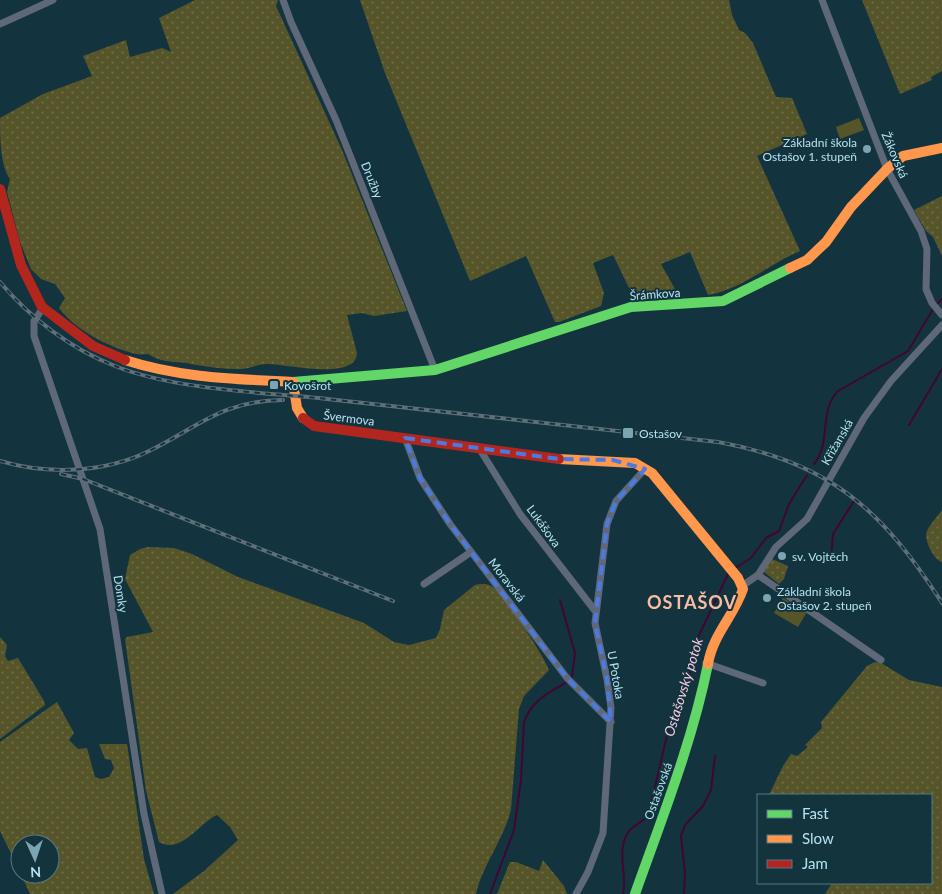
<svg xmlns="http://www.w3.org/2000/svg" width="942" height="894" font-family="Lato,sans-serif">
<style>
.green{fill:url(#green-dots)}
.pitch{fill:#56552a}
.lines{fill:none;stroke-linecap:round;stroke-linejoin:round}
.stream{stroke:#420534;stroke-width:2}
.street{stroke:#5f6878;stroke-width:7}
.fast{stroke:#63d668;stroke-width:10}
.slow{stroke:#ff974d;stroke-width:10}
.jam{stroke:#b3261e;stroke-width:10}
.rail-casing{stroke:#5e6f7a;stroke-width:4}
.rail{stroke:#13333d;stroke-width:2;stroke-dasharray:5.5;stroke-linecap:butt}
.marked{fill:none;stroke:#4b7ae0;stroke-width:4;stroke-dasharray:10 6;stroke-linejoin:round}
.poi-dot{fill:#7ca5b4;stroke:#13333d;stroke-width:2}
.labels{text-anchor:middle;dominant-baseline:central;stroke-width:4;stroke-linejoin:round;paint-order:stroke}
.poi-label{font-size:12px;fill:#b5e2f3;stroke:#13333d;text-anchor:start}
.street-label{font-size:12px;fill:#b5e2f3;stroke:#13333d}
.water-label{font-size:14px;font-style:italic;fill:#facee7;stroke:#13333d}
.district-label{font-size:18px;font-weight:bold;letter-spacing:1px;fill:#fabca3;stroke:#13333d}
</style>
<defs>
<pattern id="green-dots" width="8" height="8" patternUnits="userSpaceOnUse" patternTransform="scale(1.25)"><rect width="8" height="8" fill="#56552a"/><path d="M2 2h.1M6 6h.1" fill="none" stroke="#6c6d49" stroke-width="1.8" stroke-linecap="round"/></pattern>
</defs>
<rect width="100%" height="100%" fill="#13343e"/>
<path class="green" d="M195 0H278L276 6 342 150 407 311 374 316 362 313 347 315 357 353C356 382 283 363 266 364 257 364 249 369 240 369 224 369 207 367 191 364 180 361 169 363 158 359 154 358 151 355 148 354 144 354 140 355 136 354 108 347 77 331 59 308L65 298 55 284 41 279 31 269 20 242 7 192 10 179C0 165 0 135 0 118L43 94 92 76 83 56 126 40 130 57 162 48 171 52 159 18Z
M360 0H729L732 15 739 30 745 33 753 43 776 97 792 98 807 134 757 156 800 251C769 264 742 289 708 295L690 252 661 264 675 289C672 291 668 295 664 296 656 298 637 295 630 290L613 255 593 263 604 293 601 306 559 322H555L526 256 470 281 385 73Z
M862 0H942V71L931 77 932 80 900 94Z
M942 196V256L933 237 926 231 914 210Z
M942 510V562C934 560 923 539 927 531 930 524 937 517 942 510Z
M148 547 174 548 192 554 238 577 364 623 394 642 409 645 436 638 440 629 444 610 475 585C480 584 486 583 491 586 502 591 544 656 549 670L524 696 519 709 511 809C504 839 483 864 476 894H173L204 871 238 840 230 827 217 815C200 822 181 855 159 842L146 791 125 639 127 637 153 632 125 579 130 555 140 549Z
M772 559 788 566 784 579 779 584 764 572Z
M0 637 7 645 5 656 8 661 18 658 44 701 45 705 0 739Z
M875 662 881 663 909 680 942 687V894H825L832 883H931V795H769L783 766 791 754 797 756 808 747 805 745 822 728 821 722 867 666Z
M57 702 74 733 69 740 78 749 87 748 95 777 101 779 109 777 114 768 111 760 105 759 99 744H127L144 859 154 894H30L21 874H50V844H20V872L0 831V742Z
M543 860 564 886 567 894H497L510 862H516L539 871Z"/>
<path class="pitch" d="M859 118 864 130 840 139 836 127Z
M783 598 807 612 798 627 774 613Z"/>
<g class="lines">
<path class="stream" d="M937 304 942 299
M909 425 942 369
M814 464C832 442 818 412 838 391L908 351 933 309
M831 557 833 534 854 501
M735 568 751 558 766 538 779 531 789 504 807 475
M560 600 575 653 572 677
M490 894 514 830 521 780 524 722C532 700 548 693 567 682
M623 894C628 874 615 851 629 831 633 826 642 821 648 817L671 718 690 672 692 650 729 572
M684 894 685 873 681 836 685 825 703 806 711 790 715 756"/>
<path class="street" d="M283 0 291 22 336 120 435 370
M822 0 887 169 921 231 927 249 926 289 932 303 942 315
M0 24 53 0
M43 308 34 321V336L100 529 144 814 162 894
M405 438 420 478 450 524 567 678 611 722
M479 448 520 514 596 612
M758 575 881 660
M424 584 471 552
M742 586 758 575 776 547 807 519 864 418 891 381 942 325
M706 663 763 683
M576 894 588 872 603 833 611 708 607 679 595 623 607 524 616 501 645 469"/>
<path class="fast" d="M293 382 435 370 631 307 723 301 790 268
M635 894C662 818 692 743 708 664"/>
<path class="slow" d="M790 268 807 260 826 242 851 207 887 169 903 156 942 148
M125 360C180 378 236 379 293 382L297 408 303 418
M559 459 635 463 652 473 738 578 743 589C734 616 713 634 708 664"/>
<path class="jam" d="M0 189 21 265 42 307 93 346 125 360
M303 418 314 426 559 459"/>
<defs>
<path id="rail" d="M0 282C30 318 71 349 115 366 175 390 262 392 327 399 458 413 588 428 718 442 829 462 883 510 942 603
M0 461C47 475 105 473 149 451 200 426 221 401 283 400
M61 474 83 479 393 601"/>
</defs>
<use href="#rail" class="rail-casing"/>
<use href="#rail" class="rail"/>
</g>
<path class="marked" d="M405 438 559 459 613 460 645 469 616 501 607 524 595 623 607 679 611 722 567 678 450 524 420 478Z"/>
<g class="poi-dot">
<circle cx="867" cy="149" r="5"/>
<rect x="269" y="380" width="10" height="10" rx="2.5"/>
<rect x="622" y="427" width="12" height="12" rx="2.5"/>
<circle cx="782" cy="556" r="5"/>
<circle cx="767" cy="598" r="5"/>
</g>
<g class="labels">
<g class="poi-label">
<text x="857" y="142" text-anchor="end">Základní škola<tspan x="857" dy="14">Ostašov 1. stupeň</tspan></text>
<text x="284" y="385">Kovošrot</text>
<text x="639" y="433">Ostašov</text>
<text x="792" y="556">sv. Vojtěch</text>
<text x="777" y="591">Základní škola<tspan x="777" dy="14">Ostašov 2. stupeň</tspan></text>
</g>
<g class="street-label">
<text transform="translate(895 155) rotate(67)">Žákovská</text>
<text transform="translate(372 180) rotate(68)">Družby</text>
<text transform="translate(655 294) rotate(-4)">Šrámkova</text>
<text transform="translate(349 418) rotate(7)">Švermova</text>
<text transform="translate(837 442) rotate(-60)">Křižanská</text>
<text transform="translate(544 526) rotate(54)">Lukášova</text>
<text transform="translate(507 580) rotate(52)">Moravská</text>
<text transform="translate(121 594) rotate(81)">Domky</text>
<text transform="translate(616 675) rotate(80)">U Potoka</text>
<text transform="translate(658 791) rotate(-70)">Ostašovská</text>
</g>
<g class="water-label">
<text transform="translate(683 687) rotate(-73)">Ostašovský potok</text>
</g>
<g class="district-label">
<text x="692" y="602">OSTAŠOV</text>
</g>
</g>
<rect x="757" y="794" width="175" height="90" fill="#13333d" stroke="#547986"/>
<rect x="767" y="810" width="25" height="8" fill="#63d668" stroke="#547986"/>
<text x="802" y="819" font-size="15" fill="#b5e2f3">Fast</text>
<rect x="767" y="835" width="25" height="8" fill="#ff974d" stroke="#547986"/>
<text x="802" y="844" font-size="15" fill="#b5e2f3">Slow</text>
<rect x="767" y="860" width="25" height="8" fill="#b3261e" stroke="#547986"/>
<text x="802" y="869" font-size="15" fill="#b5e2f3">Jam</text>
<g transform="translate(35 859) rotate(177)"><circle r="24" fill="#13333d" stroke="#547986"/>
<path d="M0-4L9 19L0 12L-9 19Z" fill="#7ca5b4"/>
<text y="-8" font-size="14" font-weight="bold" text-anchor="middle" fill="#b5e2f3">N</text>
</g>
</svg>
